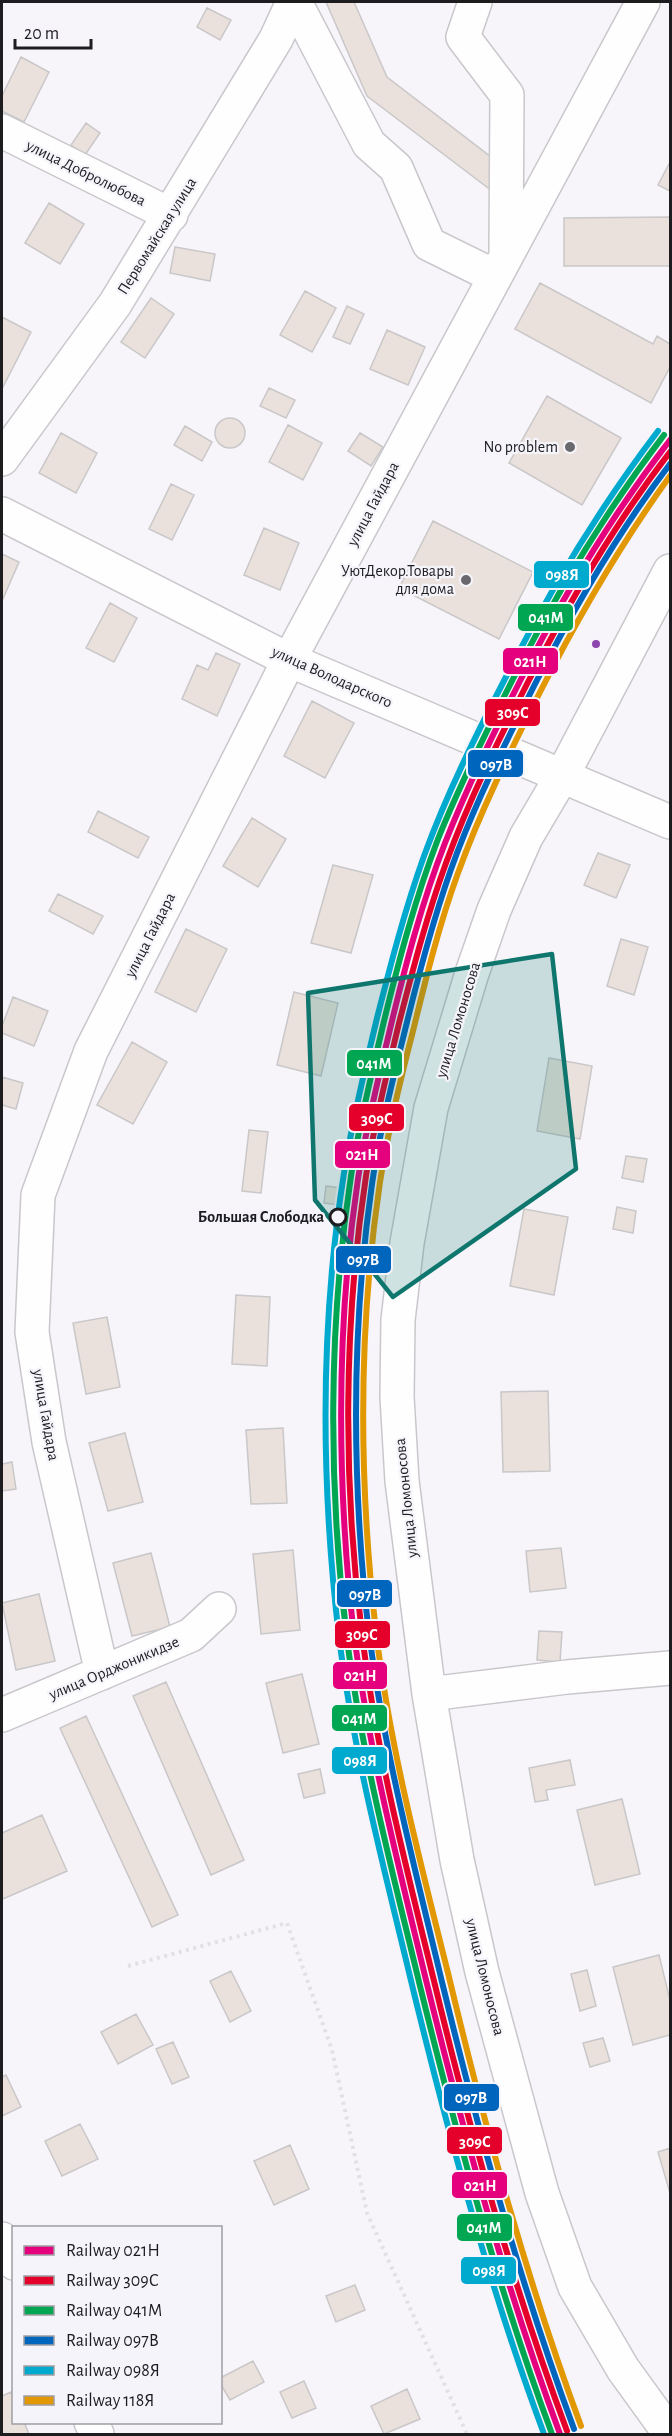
<svg xmlns="http://www.w3.org/2000/svg" width="672" height="2436" font-family="'Alegreya Sans',sans-serif">
<style>
.building{fill:#eae1dd;stroke:#c9c7c8;stroke-width:1.5}
.lines{fill:none;stroke-linecap:round;stroke-linejoin:round}
.minor-casing{stroke:#c9c7cb;stroke-width:36}
.major-casing{stroke:#c9c7cb;stroke-width:36}
.path{stroke:#e1e1e1;stroke-width:4;stroke-dasharray:3 4.5;stroke-linecap:butt}
.minor{stroke:#fefefe;stroke-width:33}
.major{stroke:#fefefe;stroke-width:33}
.rail-1-casing{stroke:#f6f4fb;stroke-width:10}
.rail-2-casing{stroke:#f6f4fb;stroke-width:10}
.rail-3-casing{stroke:#f6f4fb;stroke-width:10}
.rail-4-casing{stroke:#f6f4fb;stroke-width:10}
.rail-5-casing{stroke:#f6f4fb;stroke-width:10}
.rail-6-casing{stroke:#f6f4fb;stroke-width:10}
.rail-1{stroke:#e5007d;stroke-width:6}
.rail-2{stroke:#e4002b;stroke-width:6}
.rail-3{stroke:#00a651;stroke-width:6}
.rail-4{stroke:#0065bd;stroke-width:6}
.rail-5{stroke:#00a9ce;stroke-width:6}
.rail-6{stroke:#e19803;stroke-width:6}
.marked{fill:#0f766e;fill-opacity:0.2;stroke:#0f766e;stroke-width:4.5;stroke-linejoin:round}
.poi-dot{fill:#69686c;stroke:#f6f4fb;stroke-width:2}
.bus-dot{fill:#8e44ad;stroke:#f6f4fb;stroke-width:2}
.stop-dot{fill:#f6f4fb;stroke:#1d1c1f;stroke-width:3}
.labels{text-anchor:middle;dominant-baseline:central;stroke-width:4.5;stroke-linejoin:round;paint-order:stroke}
.street-label{font-size:16px;fill:#1d1c1f;stroke:#f6f4fb}
.poi-label{font-size:16px;fill:#1d1c1f;stroke:#f6f4fb;text-anchor:end}
.stop-label{font-size:16px;font-weight:bold;fill:#1d1c1f;stroke:#f6f4fb;text-anchor:end}
.line-badge{stroke:#f6f4fb;stroke-width:2}
.badge-label{font-size:16px;text-anchor:middle;font-weight:bold;fill:#fff}
</style>
<rect width="100%" height="100%" fill="#f7f5fa"/>
<path class="building" d="M326 2H354L387 77 512 173 496 194 367 96Z
M207 8 231 20 220 40 197 27Z
M21 57 49 72 24 122 2 111V96Z
M86 123 100 133 85 155 71 145Z
M670 162V191L658 185Z
M49 203 84 224 60 264 25 243Z
M670 217V266H564V218Z
M175 247 215 254 210 281 170 273Z
M540 283 653 344 657 336 670 344V367L651 403 515 329Z
M305 291 336 308 312 352 280 335Z
M151 298 174 314 145 358 121 342Z
M347 306 364 314 350 344 333 337Z
M2 317 31 332 2 389Z
M387 330 425 347 408 385 370 369Z
M269 388 295 400 286 418 260 406Z
M547 396 621 438 582 505 509 463Z
M215 433a15 15 0 1 1 30 0a15 15 0 1 1-30 0Z
M288 425 322 443 303 480 269 462Z
M185 426 212 442 202 461 174 445Z
M61 433 97 453 76 493 39 473Z
M360 433 383 447 371 466 348 451Z
M171 484 194 495 172 540 149 529Z
M433 521 533 572 499 639 399 588Z
M264 528 299 543 280 590 244 575Z
M2 554 19 562 2 601Z
M110 603 137 618 114 662 86 648Z
M216 653 240 664 217 716 182 699 197 665 208 670Z
M312 701 354 723 325 778 284 756Z
M98 811 149 837 138 858 88 832Z
M252 818 286 839 258 887 223 866Z
M598 853 630 865 616 898 584 885Z
M333 865 373 875 351 953 311 943Z
M58 894 103 916 93 934 49 911Z
M186 929 227 949 196 1012 155 992Z
M621 939 648 947 634 995 607 986Z
M294 992 338 1003 321 1076 277 1065Z
M13 997 48 1011 34 1046 2 1033V1026Z
M132 1042 167 1062 133 1124 97 1105Z
M549 1058 592 1066 580 1139 537 1131Z
M2 1077 23 1083 16 1109 2 1105Z
M249 1130 268 1132 261 1193 242 1191Z
M626 1156 647 1159 643 1182 622 1178Z
M326 1186 341 1188 339 1205 324 1203Z
M617 1207 636 1211 633 1233 613 1229Z
M524 1209 568 1217 554 1295 510 1286Z
M236 1295 270 1297 267 1366 232 1364Z
M107 1317 120 1387 86 1394 73 1323Z
M548 1391 550 1471 503 1472 501 1392Z
M283 1428 287 1503 251 1504 246 1430Z
M125 1433 143 1502 108 1511 89 1443Z
M12 1462 16 1489 2 1491V1464Z
M561 1548 566 1588 530 1592 526 1551Z
M293 1550 300 1630 261 1634 253 1554Z
M151 1553 170 1627 132 1636 113 1563Z
M39 1594 55 1661 16 1670 2 1603Z
M539 1631 562 1632 560 1662 537 1660Z
M302 1674 319 1744 283 1753 266 1683Z
M166 1682 244 1860 211 1875 133 1696Z
M86 1716 178 1915 152 1927 60 1728Z
M570 1760 575 1785 546 1790 548 1800 535 1802 529 1768Z
M320 1769 325 1793 304 1798 298 1774Z
M622 1799 640 1874 595 1885 577 1810Z
M42 1815 67 1871 3 1899 2 1895V1833Z
M659 1955 670 2000V2035L633 2045 613 1967Z
M587 1970 596 2006 580 2011 571 1974Z
M231 1971 251 2011 230 2022 210 1981Z
M136 2014 153 2045 118 2064 101 2032Z
M603 2038 610 2061 590 2067 583 2043Z
M173 2042 189 2077 172 2084 156 2049Z
M6 2075 21 2107 2 2116V2077Z
M80 2124 98 2159 62 2176 45 2141Z
M290 2145 309 2189 274 2205 254 2161Z
M670 2148V2193L658 2152Z
M355 2285 365 2310 336 2322 326 2296Z
M253 2361 264 2382 230 2400 220 2383V2378Z
M304 2381 316 2408 292 2418 280 2392Z
M407 2389 420 2419 384 2434 371 2406Z
M11 2392 14 2399V2422H24L29 2434H2V2396Z"/>
<g class="lines">
<defs>
<path id="minor" d="M295 2 369 144 396 168 429 244 494 276
M475 2 463 37 507 95 506 250
M2 131 171 215
M2 459 115 304 276 39 293 2
M562 776 526 837 494 910 472 973 431 1108 407 1243 398 1320 397 1397 402 1481 429 1694 457 1860 482 1972 542 2193 575 2287 623 2369 670 2434
M102 1673 49 1442 32 1332 38 1195 91 1051 289 660 643 2
M429 1694 567 1677 670 1668
M2 1715 191 1635 219 1609"/>
<path id="major" d="M2 514 289 660 670 822
M562 776 670 571
M2 2239 14 2263
M91 2422 97 2434"/>
</defs>
<use href="#minor" class="minor-casing"/>
<use href="#major" class="major-casing"/>
<path class="path" d="M128 1966 287 1923 332 2050 367 2213 467 2434"/>
<use href="#minor" class="minor"/>
<use href="#major" class="major"/>
<defs>
<path id="rail-1" d="M560 2434C505 2286 464 2134 426 1980 395 1851 361 1721 349 1588 337 1453 338 1313 358 1179 366 1127 379 1076 391 1025 406 963 422 902 445 843 467 787 493 734 520 681 563 596 612 515 670 440"/>
<path id="rail-2" d="M567 2431C512 2284 471 2134 434 1981 406 1866 376 1751 362 1634 343 1484 343 1326 366 1176 374 1124 387 1074 399 1023 413 969 427 915 446 863 469 800 498 741 528 682 569 602 615 523 670 452"/>
<path id="rail-3" d="M552 2434C498 2289 458 2140 421 1990 393 1874 362 1757 347 1639 328 1487 328 1327 351 1176 359 1124 372 1073 384 1021 399 960 415 899 438 839 460 784 487 730 514 677 557 592 606 511 664 435"/>
<path id="rail-4" d="M574 2429C520 2283 479 2134 442 1982 411 1852 376 1721 364 1587 352 1454 353 1316 372 1184 380 1129 394 1075 407 1022 421 965 436 908 457 853 479 795 507 740 535 684 574 608 618 532 670 464"/>
<path id="rail-5" d="M544 2434C490 2289 450 2140 413 1989 385 1872 354 1756 339 1637 321 1485 320 1325 344 1173 352 1121 365 1069 377 1018 391 963 405 909 424 856 447 793 477 733 508 673 551 588 600 507 658 431"/>
<path id="rail-6" d="M581 2426C526 2278 485 2127 448 1973 420 1861 390 1748 376 1632 359 1484 358 1329 380 1182 388 1131 400 1081 413 1031 426 978 439 925 458 873 480 812 509 754 538 696 577 619 620 545 670 476"/>
</defs>
<use href="#rail-1" class="rail-1-casing"/>
<use href="#rail-2" class="rail-2-casing"/>
<use href="#rail-3" class="rail-3-casing"/>
<use href="#rail-4" class="rail-4-casing"/>
<use href="#rail-5" class="rail-5-casing"/>
<use href="#rail-6" class="rail-6-casing"/>
<use href="#rail-1" class="rail-1"/>
<use href="#rail-2" class="rail-2"/>
<use href="#rail-3" class="rail-3"/>
<use href="#rail-4" class="rail-4"/>
<use href="#rail-5" class="rail-5"/>
<use href="#rail-6" class="rail-6"/>
</g>
<path class="marked" d="M552 954 576 1169 393 1297 315 1200 308 993Z"/>
<g class="poi-dot">
<circle cx="570" cy="447" r="6"/>
<circle cx="466" cy="580" r="6"/>
</g>
<circle class="bus-dot" cx="596" cy="644" r="5"/>
<circle class="stop-dot" cx="338" cy="1217" r="8"/>
<g class="labels">
<g class="street-label">
<text transform="translate(86 173) rotate(26)">улица Добролюбова</text>
<text transform="translate(157 236) rotate(-58)">Первомайская улица</text>
<text transform="translate(373 504) rotate(-62)">улица Гайдара</text>
<text transform="translate(332 677) rotate(24)">улица Володарского</text>
<text transform="translate(150 935) rotate(-63)">улица Гайдара</text>
<text transform="translate(458 1020) rotate(-73)">улица Ломоносова</text>
<text transform="translate(46 1415) rotate(80)">улица Гайдара</text>
<text transform="translate(406 1498) rotate(-96)">улица Ломоносова</text>
<text transform="translate(114 1668) rotate(-23)">улица Орджоникидзе</text>
<text transform="translate(485 1977) rotate(76)">улица Ломоносова</text>
</g>
<g class="poi-label">
<text x="558" y="447">No problem</text>
<text x="454" y="571">УютДекор.Товары<tspan x="454" dy="18">для дома</tspan></text>
</g>
<g class="stop-label">
<text x="324" y="1217">Большая Слободка</text>
</g>
</g>
<g class="line-badge">
<rect x="533" y="560" width="57" height="29" rx="6" fill="#00a9ce"/>
<rect x="517" y="603" width="57" height="29" rx="6" fill="#00a651"/>
<rect x="502" y="647" width="57" height="28" rx="6" fill="#e5007d"/>
<rect x="484" y="698" width="57" height="29" rx="6" fill="#e4002b"/>
<rect x="467" y="749" width="57" height="29" rx="6" fill="#0065bd"/>
<rect x="346" y="1049" width="57" height="28" rx="6" fill="#00a651"/>
<rect x="348" y="1103" width="57" height="29" rx="6" fill="#e4002b"/>
<rect x="334" y="1140" width="57" height="29" rx="6" fill="#e5007d"/>
<rect x="335" y="1245" width="57" height="29" rx="6" fill="#0065bd"/>
<rect x="336" y="1579" width="57" height="29" rx="6" fill="#0065bd"/>
<rect x="334" y="1620" width="57" height="29" rx="6" fill="#e4002b"/>
<rect x="332" y="1661" width="56" height="29" rx="6" fill="#e5007d"/>
<rect x="331" y="1704" width="57" height="28" rx="6" fill="#00a651"/>
<rect x="331" y="1746" width="57" height="29" rx="6" fill="#00a9ce"/>
<rect x="443" y="2083" width="57" height="29" rx="6" fill="#0065bd"/>
<rect x="446" y="2126" width="57" height="29" rx="6" fill="#e4002b"/>
<rect x="451" y="2171" width="57" height="28" rx="6" fill="#e5007d"/>
<rect x="456" y="2213" width="57" height="29" rx="6" fill="#00a651"/>
<rect x="460" y="2256" width="57" height="29" rx="6" fill="#00a9ce"/>
</g>
<g class="badge-label">
<text x="562" y="580">098Я</text>
<text x="546" y="623">041М</text>
<text x="530" y="667">021Н</text>
<text x="513" y="718">309С</text>
<text x="496" y="770">097В</text>
<text x="374" y="1069">041М</text>
<text x="377" y="1124">309С</text>
<text x="362" y="1160">021Н</text>
<text x="363" y="1265">097В</text>
<text x="365" y="1600">097В</text>
<text x="362" y="1640">309С</text>
<text x="360" y="1681">021Н</text>
<text x="359" y="1724">041М</text>
<text x="360" y="1766">098Я</text>
<text x="471" y="2103">097В</text>
<text x="475" y="2147">309С</text>
<text x="480" y="2191">021Н</text>
<text x="484" y="2233">041М</text>
<text x="489" y="2276">098Я</text>
</g>
<rect width="672" height="2436" fill="none" stroke="#1d1c1f" stroke-width="6"/>
<rect x="12" y="2226" width="210" height="198" fill="#f6f4fb" stroke="#9f9ea3" stroke-width="1.5"/>
<rect x="24" y="2246" width="30" height="9" fill="#e5007d" stroke="#9f9ea3" stroke-width="1.5"/>
<text x="66" y="2256" font-size="18" fill="#1d1c1f">Railway 021Н</text>
<rect x="24" y="2276" width="30" height="9" fill="#e4002b" stroke="#9f9ea3" stroke-width="1.5"/>
<text x="66" y="2286" font-size="18" fill="#1d1c1f">Railway 309С</text>
<rect x="24" y="2306" width="30" height="9" fill="#00a651" stroke="#9f9ea3" stroke-width="1.5"/>
<text x="66" y="2316" font-size="18" fill="#1d1c1f">Railway 041М</text>
<rect x="24" y="2336" width="30" height="9" fill="#0065bd" stroke="#9f9ea3" stroke-width="1.5"/>
<text x="66" y="2346" font-size="18" fill="#1d1c1f">Railway 097В</text>
<rect x="24" y="2366" width="30" height="9" fill="#00a9ce" stroke="#9f9ea3" stroke-width="1.5"/>
<text x="66" y="2376" font-size="18" fill="#1d1c1f">Railway 098Я</text>
<rect x="24" y="2396" width="30" height="9" fill="#e19803" stroke="#9f9ea3" stroke-width="1.5"/>
<text x="66" y="2406" font-size="18" fill="#1d1c1f">Railway 118Я</text>
<path d="M15 39v9h76v-9" fill="none" stroke="#1d1c1f" stroke-width="3"/>
<text x="24" y="39" font-size="18" fill="#1d1c1f" stroke="#f6f4fb" stroke-width="4.5" paint-order="stroke">20 m</text>
</svg>
